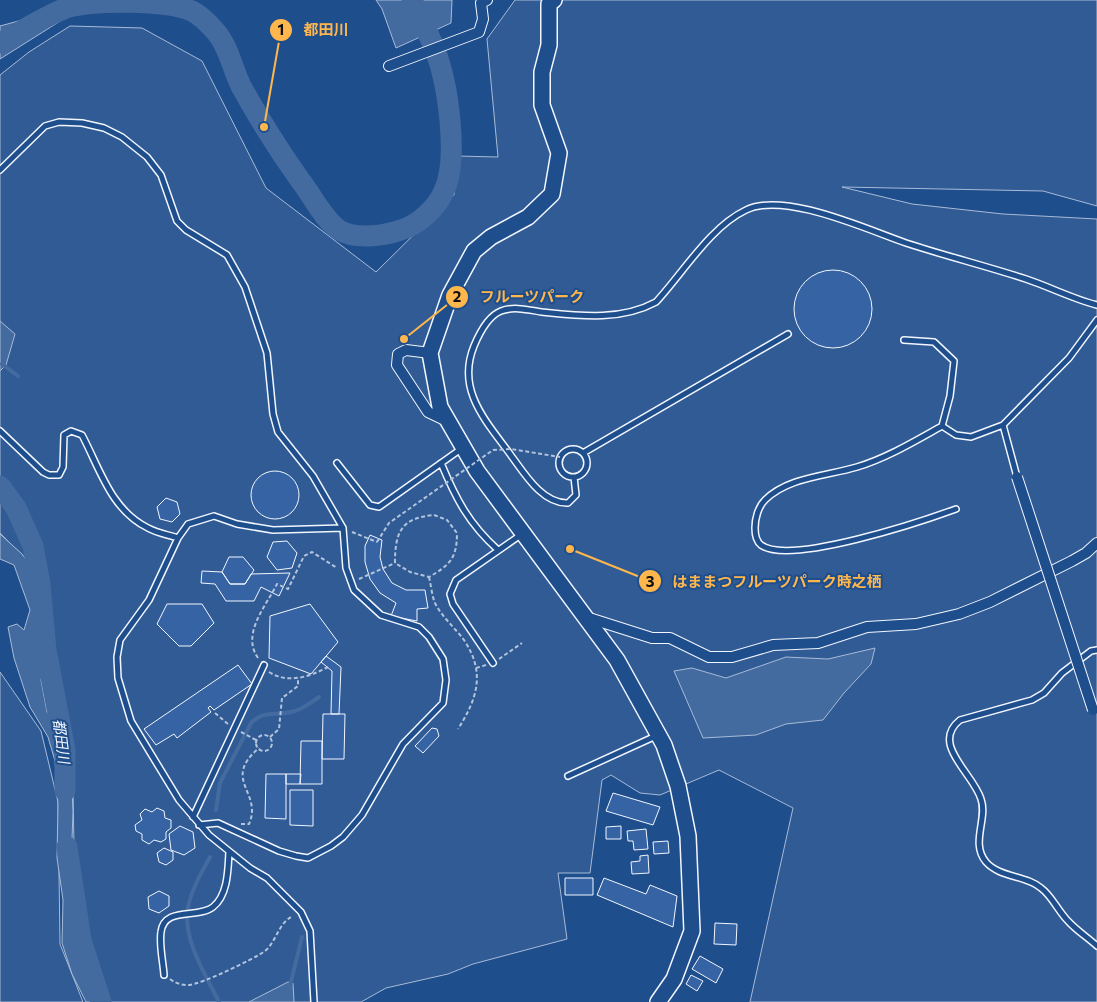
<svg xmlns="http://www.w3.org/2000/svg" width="1097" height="1002" font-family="Commissioner,'Noto Sans JP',sans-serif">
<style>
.built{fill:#305b95;stroke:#a8bbd7}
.water{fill:#446ba0;stroke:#a8bbd7}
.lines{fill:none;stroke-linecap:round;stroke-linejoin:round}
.stream{stroke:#446ba0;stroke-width:4}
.river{stroke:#446ba0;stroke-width:21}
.building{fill:#3563a3;stroke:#f2f6ff}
.lane-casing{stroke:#f2f6ff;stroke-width:8}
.street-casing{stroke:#f2f6ff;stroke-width:12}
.secondary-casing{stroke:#f2f6ff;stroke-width:18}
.path{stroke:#b3c4dc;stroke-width:2;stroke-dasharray:4 2.5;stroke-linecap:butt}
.lane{stroke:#1f4e8c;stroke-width:5}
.street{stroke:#1f4e8c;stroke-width:10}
.secondary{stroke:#1f4e8c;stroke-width:15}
.street-bridge-casing{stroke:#f2f6ff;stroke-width:12;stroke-linecap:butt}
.path-bridge{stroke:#b3c4dc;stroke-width:2;stroke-dasharray:4 2.5;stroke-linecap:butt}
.street-bridge{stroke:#1f4e8c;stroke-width:10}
.labels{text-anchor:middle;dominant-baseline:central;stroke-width:4;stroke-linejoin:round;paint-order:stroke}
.water-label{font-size:15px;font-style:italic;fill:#f2f6ff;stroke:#1f4e8c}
.leader{fill:none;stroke:#ffb74d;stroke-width:2}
.callout-dot{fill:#ffb74d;stroke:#1f4e8c;stroke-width:2}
.mark-label{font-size:15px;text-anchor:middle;font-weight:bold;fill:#111}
.callout-label{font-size:15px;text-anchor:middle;font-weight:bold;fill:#ffb74d;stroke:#1f4e8c;stroke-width:4;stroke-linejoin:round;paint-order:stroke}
</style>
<rect width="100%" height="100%" fill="#1f4e8c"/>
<path class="built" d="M515 0H1097V206L1043 191 842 187 912 204 1003 214 1097 219V1002H750L793 808 719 770 660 795 640 793 611 775 602 780 590 873H558L567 939 473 964 448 974 386 988 361 1002H102L75 905 73 789 51 657 24 557 0 533V75L29 52 70 26 142 28 202 61 266 188 376 272 454 195 457 156 498 157 487 39Z
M0 672 41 731 58 802 60 944 83 1002H0Z"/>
<path class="water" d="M376 0H452L451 23 396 48 382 9Z
M92 1 0 59V26Z
M0 321 15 334 6 365 0 371Z
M0 534 22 554 34 570 38 593 39 627 36 640 43 670 41 680 47 712 56 726 72 787 73 812 70 895 78 949 91 1002H86L72 974 62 943 63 900 57 858 58 805 55 761 48 737 30 707 14 658 8 627 17 624 24 630 30 610 14 565 0 559Z
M875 648 871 664 844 693 823 720 786 724 756 735 703 738 674 671 692 668 726 678 786 657 828 659Z
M288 982 293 983 294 1002H249Z"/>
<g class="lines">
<path class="stream" d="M2 364 18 376
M216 810 220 783 251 723C263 710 276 716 291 712 302 710 310 703 319 697
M210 857C201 873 192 889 188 907 182 939 206 975 219 1002
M290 986 302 937"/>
<path class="river" d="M0 43C22 31 43 17 66 8 94 0 165 0 192 11 200 15 210 25 216 32 229 47 232 68 241 86 259 119 278 149 300 180 312 195 323 219 339 230 356 240 383 236 401 230 418 225 437 208 444 191 459 159 448 83 435 50 429 33 419 17 412 0
M0 486 16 508 33 546 40 584 46 650 65 750V791
M67 847 81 940 101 1002"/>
</g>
<path class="building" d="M794 309a39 39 0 1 1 78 0a39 39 0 1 1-78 0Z
M251 495a24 24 0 1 1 48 0a24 24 0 1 1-48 0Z
M166 498 177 502 180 514 172 522 160 519 157 507Z
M370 535 382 540 380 557 383 569 392 583 406 590H425L428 608 417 609V621L391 616 396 603 380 593 370 579 365 562V546Z
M287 541 297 553 292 568 277 570 267 557 273 542Z
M229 557H243L254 570 245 584H230L222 572Z
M202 571 222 572 230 584H245L251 574 290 573 279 596 261 587 254 601H226L215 584 201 583Z
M167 604H202L214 623 191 646H179L157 624Z
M310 604 338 642 311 674 269 658 270 616Z
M326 656 341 667 339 714H331L332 671 321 662Z
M238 665 252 684 214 710 210 706 208 708 211 712 177 738 174 734 156 745 144 729Z
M323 714H345L344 759H322Z
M432 728 437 729 439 736 423 753 415 746Z
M301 741H322V784H300Z
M266 774H286V819L265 818Z
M286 774H301L300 784H286Z
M290 790H313V826L290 825Z
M613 793 660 807 653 825 606 811Z
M157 808 164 811 165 818 171 820V828L166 832V839L161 842 154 840 149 844 142 840V834L136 831 135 825 142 820 140 814 145 809 152 812Z
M180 826 193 832 195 848 184 855 171 850 169 834Z
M621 826V839H606V827Z
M646 829 648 849 634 850 633 841H628L627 831Z
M668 841 669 853 654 854 653 842Z
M164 848 173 852V860L166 865 159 862 157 853Z
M648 855 649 873 632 874 631 862 640 861V856Z
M565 878H593V895H565Z
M604 878 646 894 650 885 677 896 673 927 597 895Z
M159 891 169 896V906L159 913 149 909 148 897Z
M715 923 737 924 736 945 714 944Z
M700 956 723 969 716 983 692 969Z
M691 975 703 981 697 991 686 984Z"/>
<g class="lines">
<defs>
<path id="lane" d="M0 170 45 126 59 122 82 123 104 128 122 137 147 157 161 175 177 221 186 230 227 255 245 287 267 353 273 414 278 432 313 476 343 528 346 568 354 590 381 615 419 627 429 637 443 659 446 680 443 703 403 744 362 815 343 837 331 846 308 858 296 856 279 851 218 823 199 825
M904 340 934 342 954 361 950 396 942 426C915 441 887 458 857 467 827 476 788 477 765 500 758 507 755 519 755 528 755 534 756 541 761 545 789 566 923 521 956 509
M1003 425 1017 477
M942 426 956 435 971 437 1003 425 1069 358 1097 320
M0 431 43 472 49 475H59L63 467 64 435 71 431 82 435C100 469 111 510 148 528 157 533 169 535 178 538
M559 463a14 14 0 1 1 28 0a14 14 0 1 1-28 0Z
M583 453 788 334
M337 463 370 505 379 507 461 449
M441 463C456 499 469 524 498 550
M574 477 576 495 568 503C542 504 524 473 510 454 486 421 456 390 474 346 479 334 488 316 501 311 514 306 529 310 542 312 581 316 621 321 656 302 683 273 710 227 746 210 784 191 868 230 906 243 946 256 986 266 1026 279 1050 287 1073 299 1097 305
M1097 650 1091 651 1062 673 1044 693 1032 700 960 720C930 744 973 773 981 799 988 819 970 843 986 862 1000 878 1026 875 1041 888 1052 896 1058 911 1068 921 1076 930 1087 937 1097 946
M493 663 453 604 450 594 456 580 522 534
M568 776 658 735
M193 817 264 665
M164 975C163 961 159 945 161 932 164 906 198 919 213 907 228 895 228 870 229 852
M314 1002 310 931 301 912 267 878 250 868 209 835 179 800 131 721 118 678 117 657 120 640 149 600 178 538 188 524 214 516 237 524 273 530 343 528"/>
<path id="street" d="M389 66 479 32 483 19 481 3 487 0
M430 353 406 350 398 354 397 365 428 412 449 422
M586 617 652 638H670L709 657H732L773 645 818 643 867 627 916 624 959 614 990 602 1072 561 1086 553 1097 543"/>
<path id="secondary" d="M554 0 549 4V45L542 72V105L559 153 552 194 528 217 491 237 474 251 450 295 430 353 440 407 477 471 617 660 664 745 678 786 688 836 692 931 674 979 658 1002"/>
</defs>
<use href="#lane" class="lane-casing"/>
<use href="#street" class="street-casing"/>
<use href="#secondary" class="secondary-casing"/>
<path class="path" d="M434 515 447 520 457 533C457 558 450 565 429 577L410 572 395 563C395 532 401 518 434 515Z
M352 532 377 542
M429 577C431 585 432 596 435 603 442 617 455 628 464 640 486 673 477 699 458 729
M359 579 395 563
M258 658C241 634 266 606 277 584L288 589 304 556 312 552 337 568
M499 659 522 643
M476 668 486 665
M269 672C288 684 309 677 328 667
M215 713 228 724
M241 732 256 740
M256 743a8 8 0 1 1 16 0a8 8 0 1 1-16 0Z
M270 737 279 729 282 698 298 686V678
M241 824H249C263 792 221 780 259 748
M170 979C175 983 181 985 188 985 200 985 254 959 265 951 277 941 278 923 293 916"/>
<use href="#lane" class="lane"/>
<use href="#street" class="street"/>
<use href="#secondary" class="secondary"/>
<defs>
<path id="street-bridge" d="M1017 477 1093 710"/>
</defs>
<use href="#street-bridge" class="street-bridge-casing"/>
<path class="path-bridge" d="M377 542 389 523 493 450 511 449 560 457"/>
<use href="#street-bridge" class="street-bridge"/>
</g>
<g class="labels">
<g class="water-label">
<text transform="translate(62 741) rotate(83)">都田川</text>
</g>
</g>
<path class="leader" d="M264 127L281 30M404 339L457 297M570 549L650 581"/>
<g class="callout-dot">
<circle cx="264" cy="127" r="5"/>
<circle cx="404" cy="339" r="5"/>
<circle cx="570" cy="549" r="5"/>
<circle cx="281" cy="30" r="12"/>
<circle cx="457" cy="297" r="12"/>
<circle cx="650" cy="581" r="12"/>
</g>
<g class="mark-label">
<text x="281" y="35">1</text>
<text x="457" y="302">2</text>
<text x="650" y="587">3</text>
</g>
<g class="callout-label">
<text x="326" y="35">都田川</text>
<text x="532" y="302">フルーツパーク</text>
<text x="777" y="587">はままつフルーツパーク時之栖</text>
</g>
</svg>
